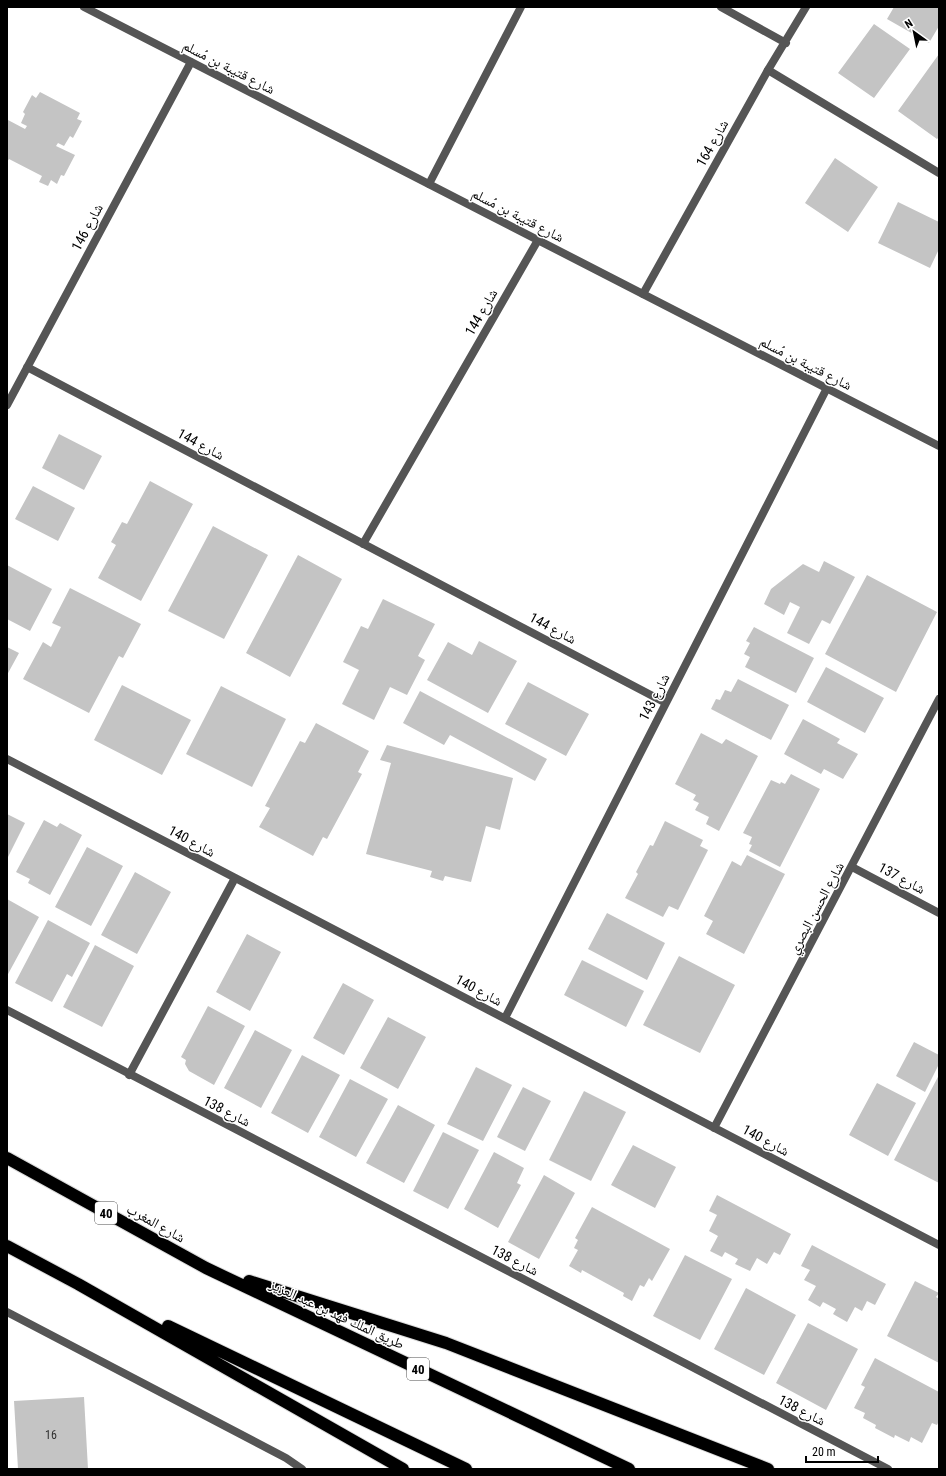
<svg xmlns="http://www.w3.org/2000/svg" width="946" height="1476" font-family="'Roboto Condensed','Noto Naskh Arabic',sans-serif">
<style>
.building{fill:#c4c4c4}
.lines{fill:none;stroke-linecap:round;stroke-linejoin:round}
.motorway-casing{stroke:#dbdbdb;stroke-width:14}
.service{stroke:#555;stroke-width:8}
.minor{stroke:#555;stroke-width:8}
.tertiary{stroke:#555;stroke-width:8}
.motorway{stroke:#000;stroke-width:12}
.labels{text-anchor:middle;dominant-baseline:central;stroke-width:3;stroke-linejoin:round;paint-order:stroke}
.number-label{font-size:12px;fill:#313131}
.shield{fill:#fff;stroke:#4c4c4c;stroke-width:1}
.shield-label{font-size:13px;font-weight:bold;fill:#000}
.street-label{font-size:14px;fill:#000;stroke:#fff}
</style>
<rect width="100%" height="100%" fill="#fff"/>
<path class="building" d="M894 7H939V26L929 43 887 19Z
M874 24 910 49 874 98 838 73Z
M939 54V137L937 139 898 111Z
M40 92 80 113 77 119 82 121 73 138 70 136 64 146 58 143 56 146 75 155 64 176 61 175 57 184 51 180 48 186 39 182 42 176 9 159 7 162V121L8 120 25 129 27 126 21 123 25 114 23 112 32 95 36 98Z
M835 158 878 187 848 232 805 203Z
M898 202 939 222V249L930 268 878 243Z
M59 434 102 456 84 490 42 468Z
M150 481 193 504 141 601 98 578 116 545 111 542 122 522 127 524Z
M33 486 75 508 58 541 15 519Z
M213 526 268 555 224 639 168 611Z
M298 555 342 579 290 677 246 653Z
M824 561 855 577 830 624 822 620 809 644 787 633 800 607 790 602 784 615 764 604 771 589 803 564 819 572Z
M7 565 52 589 30 631 7 619Z
M867 575 937 612 896 692 825 654Z
M70 588 141 624 123 658 119 656 89 713 23 679 43 642 51 647 61 627 52 623Z
M383 599 435 624 418 656 425 660 407 695 390 687 374 720 342 704 359 670 343 662 361 626 368 629Z
M754 627 814 658 796 693 745 667 750 657 744 654 750 643 746 641Z
M479 641 517 661 488 713 427 680 448 642 472 655Z
M7 647 19 653 7 675Z
M826 667 884 698 865 733 807 702Z
M738 679 789 705 771 740 711 709 716 699 720 700 725 690 731 692Z
M528 682 589 714 566 756 505 724Z
M122 685 191 720 162 775 94 740Z
M221 686 286 719 252 787 186 754Z
M420 691 547 759 535 781 450 735 444 745 403 723Z
M803 719 840 739 837 743 858 754 843 779 824 769 821 774 784 754Z
M316 723 369 751 358 772 362 774 327 839 323 837 313 856 259 827 270 808 265 806 300 741 305 743Z
M701 733 722 744 726 739 758 756 719 831 706 824 709 817 695 810 699 803 693 800 696 795 675 784Z
M387 745 513 778 500 830 486 826 471 882 445 876 443 881 430 877 432 871 366 854 391 763 380 760Z
M791 774 820 789 780 867 749 851 752 845 749 844 752 837 743 833 771 780 780 784 781 782 785 784Z
M7 814 25 823 7 859Z
M44 820 57 827 60 823 82 835 50 895 28 883 30 879 16 872Z
M665 821 703 840 700 846 708 850 678 910 669 906 663 917 625 898 638 874 636 872 650 845 653 846Z
M87 847 123 866 91 926 55 907Z
M747 855 785 874 744 954 706 934 713 921 704 916 732 861 741 866Z
M135 872 171 892 137 954 101 935Z
M7 899 39 917 7 976Z
M607 913 665 943 647 980 588 949Z
M48 920 90 943 72 977 67 974 52 1002 15 983Z
M247 934 281 952 250 1011 216 992Z
M95 945 134 966 102 1027 63 1007Z
M679 956 735 985 700 1053 643 1025Z
M582 960 644 991 626 1027 564 995Z
M343 983 374 1000 344 1055 313 1038Z
M208 1006 245 1026 214 1085 189 1071 185 1064 186 1060 181 1057Z
M388 1017 426 1037 398 1089 360 1068Z
M255 1030 292 1050 261 1108 224 1088Z
M914 1042 939 1055V1064L925 1092 896 1076Z
M302 1055 340 1075 308 1133 271 1113Z
M476 1067 512 1085 483 1141 447 1124Z
M939 1075V1183L894 1160Z
M350 1079 388 1099 356 1157 319 1137Z
M877 1083 916 1103 888 1156 849 1135Z
M523 1087 551 1101 525 1151 497 1137Z
M584 1091 626 1112 591 1181 549 1160Z
M398 1105 435 1125 404 1183 366 1163Z
M443 1132 479 1150 448 1209 413 1191Z
M633 1145 676 1167 655 1208 611 1185Z
M494 1152 524 1168 517 1183 521 1185 498 1228 464 1209Z
M544 1175 575 1193 539 1259 508 1242Z
M717 1195 791 1234 780 1255 774 1252 767 1264 757 1258 750 1271 735 1264 738 1259 725 1252 722 1257 710 1251 718 1236 709 1231 717 1215 709 1211Z
M592 1207 670 1249 652 1281 649 1278 644 1287 640 1285 632 1301 623 1296 624 1293 582 1270 581 1273 569 1266 578 1250 574 1248 578 1240 575 1238Z
M812 1245 886 1284 875 1305 867 1301 862 1311 855 1307 847 1322 833 1314 836 1309 823 1302 820 1307 808 1300 816 1286 804 1280 810 1270 801 1266Z
M685 1255 732 1279 700 1340 653 1316Z
M915 1281 939 1293 936 1297 939 1299V1363L887 1336Z
M746 1288 796 1315 764 1375 714 1349Z
M808 1323 858 1349 826 1410 776 1383Z
M875 1358 939 1392V1421L937 1425 932 1423 922 1443 911 1437 909 1442 895 1435 894 1438 875 1428 876 1425 863 1418 865 1413 854 1408 865 1387 861 1385Z
M84 1397 88 1469H18L14 1401Z"/>
<g class="lines">
<defs>
<path id="motorway" d="M7 1158 206 1268 629 1469
M7 1246 78 1284 403 1469
M249 1281 446 1343 768 1469
M168 1326 466 1469"/>
</defs>
<use href="#motorway" class="motorway-casing"/>
<path class="service" d="M768 70 939 173
M7 1312 286 1458 302 1469"/>
<path class="minor" d="M721 7 786 43
M429 184 521 7
M643 294 768 70 806 7
M27 367 666 703
M7 405 191 62
M363 544 538 240
M7 759 939 1245
M852 867 939 913
M7 1010 888 1469
M505 1018 827 388
M129 1075 235 878
M714 1128 939 699"/>
<path class="tertiary" d="M84 7 939 446"/>
<use href="#motorway" class="motorway"/>
</g>
<g class="labels">
<g class="number-label">
<text x="51" y="1435">16</text>
</g>
<g class="shield">
<rect x="95" y="1202" width="22" height="22" rx="3"/>
<rect x="407" y="1358" width="22" height="22" rx="3"/>
</g>
<g class="shield-label">
<text x="106" y="1213">40</text>
<text x="418" y="1369">40</text>
</g>
<g class="street-label">
<text transform="translate(229 67) rotate(27)">شارع قتيبة بن مُسلم</text>
<text transform="translate(712 143) rotate(-61)">شارع 164</text>
<text transform="translate(518 215) rotate(27)">شارع قتيبة بن مُسلم</text>
<text transform="translate(87 227) rotate(-62)">شارع 146</text>
<text transform="translate(481 312) rotate(-60)">شارع 144</text>
<text transform="translate(806 363) rotate(27)">شارع قتيبة بن مُسلم</text>
<text transform="translate(201 444) rotate(28)">شارع 144</text>
<text transform="translate(553 628) rotate(28)">شارع 144</text>
<text transform="translate(654 697) rotate(-63)">شارع 143</text>
<text transform="translate(192 841) rotate(28)">شارع 140</text>
<text transform="translate(902 878) rotate(28)">شارع 137</text>
<text transform="translate(816 908) rotate(-62)">شارع الحسن البصري</text>
<text transform="translate(479 990) rotate(28)">شارع 140</text>
<text transform="translate(227 1111) rotate(27)">شارع 138</text>
<text transform="translate(766 1140) rotate(28)">شارع 140</text>
<text transform="translate(156 1223) rotate(29)">شارع المغرب</text>
<text transform="translate(515 1260) rotate(27)">شارع 138</text>
<text transform="translate(337 1314) rotate(25)">طريق الملك فهد بن عبد العزيز</text>
<text transform="translate(802 1410) rotate(27)">شارع 138</text>
</g>
</g>
<rect width="946" height="1476" fill="none" stroke="#000000" stroke-width="16"/>
<g transform="translate(914 32) rotate(327)" stroke="#ffffff" stroke-width="3" paint-order="stroke">
<path d="M0-3L7 15L0 10L-7 15Z" fill="#000000"/>
<text y="-6" font-size="11" font-weight="bold" text-anchor="middle" fill="#000000">N</text>
</g>
<path d="M806 1456v6h72v-6" fill="none" stroke="#000000" stroke-width="2"/>
<text x="812" y="1456" font-size="12" fill="#000000" stroke="#ffffff" stroke-width="3" paint-order="stroke">20 m</text>
</svg>
